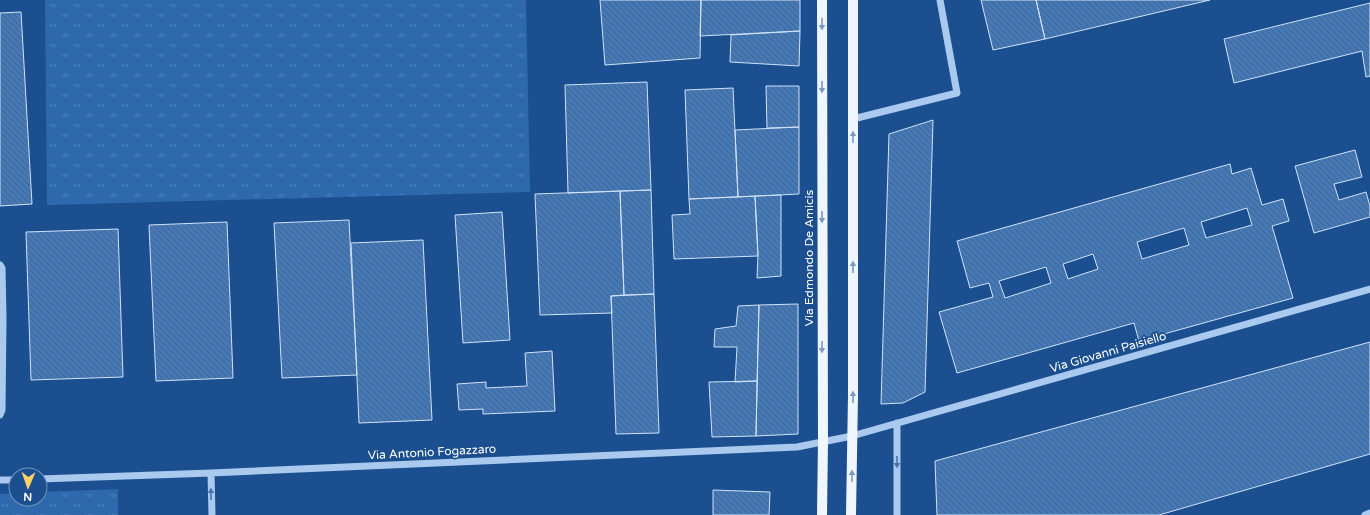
<svg xmlns="http://www.w3.org/2000/svg" width="1370" height="515" font-family="'Varela Round',sans-serif">
<style>
.grass{fill:url(#grass-tufts)}
.building{fill:url(#building-back-hatch);stroke:#cfe3fa;fill-rule:evenodd}
.lines{fill:none;stroke-linecap:round;stroke-linejoin:round}
.minor{stroke:#a9c9ee;stroke-width:7}
.major{stroke:#f0f6ff;stroke-width:10}
.oneway{fill:#7b9ac1}
.oneway2{fill:#4674ac}
.labels{text-anchor:middle;dominant-baseline:central;stroke-width:3.5;stroke-linejoin:round;paint-order:stroke}
.street-label{font-size:12px;fill:#fff;stroke:#1b4f8f}
</style>
<defs>
<pattern id="grass-tufts" width="24" height="20" patternUnits="userSpaceOnUse"><rect width="24" height="20" fill="#2e69ad"/><path d="M3 7l-1-3M5 7V3M7 7l1-3M15 17l-1-3M17 17v-4M19 17l1-3" fill="none" stroke="#4d80b9"/></pattern>
<pattern id="building-back-hatch" width="6" height="6" patternUnits="userSpaceOnUse"><rect width="6" height="6" fill="#4478b7"/><path d="M-1 5l2 2M0 0l6 6M5-1l2 2" fill="none" stroke="#486282"/></pattern>
</defs>
<rect width="100%" height="100%" fill="#1b4f8f"/>
<path class="grass" d="M45 0H526L530 192 47 205Z
M118 489V515H0V494L16 493V499H40V492Z"/>
<path class="building" d="M600 0H701L700 58 605 65Z
M701 0H800V31L700 36Z
M981 0H1036L1045 39 993 50Z
M1036 0H1210L1045 39Z
M1370 3V76L1366 77 1362 51 1234 83 1224 39Z
M21 12 32 204 0 206V13Z
M800 31 799 66 730 62 731 35Z
M647 82 651 190 568 193 565 85Z
M766 86H799V127L767 128Z
M733 88 738 197 689 199 685 90Z
M933 120 925 392 903 403 881 404 889 134Z
M799 127V194L738 197 735 130Z
M1355 150 1362 177 1334 184 1339 200 1366 192 1370 206V217L1314 233 1295 166Z
M1230 164 1232 174 1251 168 1262 205 1283 199 1289 221 1272 226 1293 298 1139 341 1134 323 957 373 939 312 993 297 989 283 970 288 957 241ZM1247 208 1252 225 1206 238 1201 222ZM1184 228 1189 245 1142 259 1137 242ZM1093 254 1098 269 1068 279 1063 264ZM1046 267 1051 283 1005 298 999 281Z
M651 190 654 294 624 295 620 191Z
M620 191 624 295 611 296 612 313 540 315 535 194Z
M781 195V276L757 278 758 256 755 196Z
M755 196 758 256 674 259 672 215 690 214 689 199Z
M502 212 510 340 463 343 455 215Z
M349 220 357 375 282 378 274 223Z
M227 222 233 378 156 381 149 225Z
M118 229 123 377 31 380 26 232Z
M423 240 432 420 359 423 351 243Z
M654 294 659 433 616 434 611 296Z
M798 304V434L756 436 759 305Z
M759 305 757 381 735 382 737 347H714L715 329 736 326 738 306Z
M1370 342V454L1159 515H937L935 461Z
M552 351 555 411 483 414V409L459 410 457 384 486 382V388L527 386 525 353Z
M757 381 756 436 712 437 709 382Z
M713 490 770 492 769 515H713Z"/>
<g class="lines">
<path class="minor" d="M853 119 957 93 940 0
M0 265 2 268 3 318 2 410 0 415
M897 423V515
M211 473 212 515
M40 479 211 473 797 447 852 436 1370 289
M0 480H16
M1365 515 1370 513"/>
<path class="major" d="M822 0 823 441 822 515
M851 515 853 395V0"/>
</g>
<defs><path id="oneway-solid" d="M-6-.8H1V-3.2L6.5 0L1 3.2V.8H-6Z"/></defs>
<g class="oneway">
<use href="#oneway-solid" transform="translate(822 24) rotate(90)"/>
<use href="#oneway-solid" transform="translate(822 87) rotate(90)"/>
<use href="#oneway-solid" transform="translate(853 137) rotate(-90)"/>
<use href="#oneway-solid" transform="translate(822 217) rotate(90)"/>
<use href="#oneway-solid" transform="translate(853 267) rotate(-90)"/>
<use href="#oneway-solid" transform="translate(822 347) rotate(90)"/>
<use href="#oneway-solid" transform="translate(853 397) rotate(-90)"/>
<use href="#oneway-solid" transform="translate(852 476) rotate(-89)"/>
</g>
<g class="oneway2">
<use href="#oneway-solid" transform="translate(897 462) rotate(90)"/>
<use href="#oneway-solid" transform="translate(211 494) rotate(-91)"/>
</g>
<g class="labels">
<g class="street-label">
<text transform="translate(809 258) rotate(-90)">Via Edmondo De Amicis</text>
<text transform="translate(1108 352) rotate(-16)">Via Giovanni Paisiello</text>
<text transform="translate(432 452) rotate(-3)">Via Antonio Fogazzaro</text>
</g>
</g>
<g transform="translate(28 487) rotate(182)"><circle r="19" fill="#1b4f8f" stroke="#7695bc"/>
<path d="M0-3L7 15L0 10L-7 15Z" fill="#ffd166"/>
<text y="-6" font-size="11" font-weight="bold" text-anchor="middle" fill="#ffffff">N</text>
</g>
</svg>
